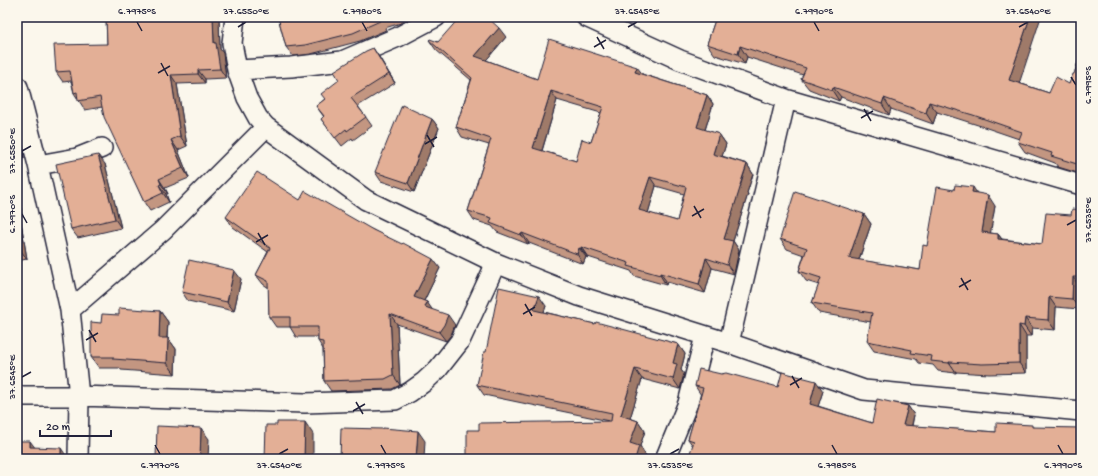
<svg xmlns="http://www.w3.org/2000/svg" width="1098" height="476" font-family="'Gochi Hand',sans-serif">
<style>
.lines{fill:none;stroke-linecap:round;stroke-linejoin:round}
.street-casing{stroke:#22223b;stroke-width:22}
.street{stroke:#fbf7ec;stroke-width:19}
.wall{fill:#c39681;stroke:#22223b;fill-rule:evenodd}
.shaded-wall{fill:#9f7a69;stroke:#22223b}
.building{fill:#e3af96;stroke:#22223b;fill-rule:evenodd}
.ticks{fill:none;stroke:#22223b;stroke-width:1.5}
.neatline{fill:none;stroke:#22223b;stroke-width:1.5}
.ticks-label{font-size:10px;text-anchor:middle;fill:#22223b}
</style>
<rect width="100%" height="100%" fill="#fbf7ec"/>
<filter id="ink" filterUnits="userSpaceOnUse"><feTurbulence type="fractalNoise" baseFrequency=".025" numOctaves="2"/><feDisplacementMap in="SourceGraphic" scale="8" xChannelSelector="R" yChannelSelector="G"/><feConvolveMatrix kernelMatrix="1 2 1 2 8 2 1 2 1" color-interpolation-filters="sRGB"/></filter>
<g filter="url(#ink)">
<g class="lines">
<defs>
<path id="street" d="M235 17 232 43 237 70 247 98 258 118 266 127 366 200 496 263 579 296 729 343 864 390 1081 411
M586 17 680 60 786 99 1081 185
M237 70 291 67 342 61 398 37 436 17
M18 87 38 165 70 310 79 396 78 459
M38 165 77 158 102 148
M70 310 163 230 266 127
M729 343 786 99
M17 396H79L305 403 395 400 410 392 424 382 438 369 460 341 496 263
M665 459 688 403 705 336"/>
</defs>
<use href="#street" class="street-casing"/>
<use href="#street" class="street"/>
</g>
<path class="wall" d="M106 17H219L220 49 223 53 226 78 205 79V83L177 84 187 146 178 150 189 178 165 188 168 194H166L169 202 150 211 144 202 102 107 85 110 74 93 71 81 63 82 56 72 107 44Z
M278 17H412L401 23 385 28 386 30 360 41 311 54 293 56 286 47Z
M716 17 1019 83 1049 93 1069 84 1074 74 1081 53V174L1058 167 1055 163 1025 152 1018 142 1019 139 981 126 937 112 933 124 891 109 889 115 841 97 839 101 809 89 801 79 803 75 747 57 745 64 715 55 707 44Z
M506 37 486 60 537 79 642 74 707 95 713 104 705 130 719 134 726 144 722 156 747 164 753 174 747 193 748 194 733 241 739 250 734 274 712 268 705 293 667 282 666 285 634 276 631 271 588 257V258L586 257 583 264 529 243 528 244 497 232 492 226 474 220 468 211 489 145 462 137 456 127 471 80 436 50 429 40 438 42ZM557 100 601 113 591 142 576 161 542 151ZM656 186 684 194 677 221 648 213Z
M379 57 395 83 358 106 372 126 353 140 352 138 342 146 321 119 324 117 316 106Z
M432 119 439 128 414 192 381 181 375 172Z
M17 128 24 158 17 159Z
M105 164 121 228 78 238 71 229Z
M17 179 22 216H20L27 259 17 261Z
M977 193 995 206 990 233 998 234 1002 239 1042 244 1071 215 1081 210V287H1080L1079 309 1056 307 1055 330 1032 328 1031 336H1026V373L989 374 956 372V373L938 371 933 365 919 363 916 359 874 351 867 341 871 322 819 313 812 303 819 285 806 281 799 271 804 255 787 249 780 239 864 214 871 224 859 260 920 270 927 246Z
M300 200 373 230 440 268 424 301 427 302 431 309 455 325 451 335 446 341 397 324 400 385 392 389 331 391 324 381 323 349 318 341V337H296L290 327H276L269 317V288L263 284 256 275 268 252 233 227 226 217Z
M241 279 234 311 188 301 182 292Z
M546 306 544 312 678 344 685 354 681 370 684 374 680 389 642 379 630 418 638 421 645 431 640 446 646 456 645 459H467L479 430 609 421 484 395 477 385 486 352Z
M160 311 168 322 167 338H168L176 349 175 374 121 370 120 368H99L91 357 119 315Z
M695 386 778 387 823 391 818 406 872 423 908 406 914 415 912 426 996 432 1033 427 1081 459 693 446 688 439 701 395Z"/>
<path class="shaded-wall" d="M213 17H219L220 49 223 53 226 78 220 69 214 43Z
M1030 17H1041L1017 90 1009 80Z
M499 28 506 37 482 65 475 56Z
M740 46 747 57 745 64 738 54Z
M373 48 379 57 395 83 389 74Z
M637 67 644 76 635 72Z
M198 70 205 79V83L198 74Z
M171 75 177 84 187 146 180 136Z
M833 87 841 97 839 101 832 90Z
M551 91 557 100 540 157 533 148Z
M707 95 713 104 703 136 697 127Z
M884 98 891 109 889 115 882 104Z
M929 102 937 112 933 124 926 113Z
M432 119 439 128 414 192 408 183Z
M17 128 24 158 18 150 17 144Z
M719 134 726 144 720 163 713 154Z
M171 140 178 150 189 178 183 168Z
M98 155 105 164 121 228 115 219Z
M747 164 753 174 747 193 748 194 733 241 739 250 734 274 727 265 724 239Z
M650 177 656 186 646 220 639 210Z
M17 179 22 216 17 209Z
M159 179 165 188 168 194 161 184Z
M159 185 166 194 169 202 163 193Z
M973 187 980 198 972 192Z
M988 195 995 206 989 242 982 232Z
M17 211 20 216 27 259 21 251 17 223Z
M864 214 871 224 856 268 849 258Z
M522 233 529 243 528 244 521 235Z
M998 234 1005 244 998 239Z
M581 247 588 257V258L581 249Z
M579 248 586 257 583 264 577 254Z
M706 258 712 268 705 293 699 284Z
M433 259 440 268 421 307 414 297Z
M234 270 241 279 234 311 227 302Z
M660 273 667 282 666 285 660 275Z
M1073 277 1080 287 1079 309 1072 299Z
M539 296 546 306 541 320 534 310Z
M1049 297 1056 307 1055 330 1048 320Z
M427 302 434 312 425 307Z
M160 311 168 322 166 349 159 338Z
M390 314 397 324 400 385 393 375Z
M448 315 455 325 451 335 446 341 439 332Z
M1025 318 1032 328 1031 336 1024 326Z
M1019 325 1026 336V373L1019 363Z
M168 338 176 349 175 374 167 363Z
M678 344 685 354 681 370 684 374 680 389 673 379V363Z
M949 362 956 372V373L949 363Z
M635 369 642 379 628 425 621 415Z
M816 381 823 391 816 413 810 404Z
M908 406 914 415 910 434 903 425Z
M638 421 645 431 640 446 646 456 645 459H635L630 443Z
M305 422 313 434V459H304Z
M201 428 209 439 208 459H200Z
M418 431 425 441 424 459H416Z
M17 433 19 437V449L17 446Z
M30 441 36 449 30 447Z
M61 448 67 457V459H61Z"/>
<path class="building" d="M106 17H213L214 43H216L220 69 198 70V74L171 75 180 136 171 140 183 168 159 179 161 184 159 185 163 193 144 202 104 117 100 97 78 101 77 92 74 93 70 71 56 72 54 45 107 44Z
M278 17H385L379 19 380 21 353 33 305 45 286 47Z
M460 17H487L499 28 475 56 537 79 549 39 637 67 635 72 707 95 697 127 719 134 713 154 747 164 740 185H741L724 239 733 241 727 265 706 258 699 284 660 273V275L628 266 629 263 581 247V249L579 248 577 254 522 233 521 235 490 223 492 218 468 211 491 139 456 127 472 78 429 40 430 39 438 42ZM551 91 603 107 591 142 582 139 576 161 533 148ZM650 177 686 187 677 221 639 210Z
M716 17H1030L1009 80 1049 93 1056 77 1069 84 1073 74H1074L1081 53V166L1077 164 1051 156 1052 153 1018 142 1022 132 973 115 929 102 926 113 884 98 882 104 833 87 832 90 801 79 806 68 740 46 738 54 707 44Z
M373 48 389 74 351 98 366 117 347 131 346 129 335 138 321 119 324 116 316 106 325 99 321 94 339 80 334 71 366 51Z
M402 105 432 119 408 183 375 172Z
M98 155 115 219 71 229 56 164Z
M257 172 300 200 305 191 373 230 402 244 403 243 433 259 414 297 427 302 425 307 448 315 444 325 439 332 390 314 393 375 385 379 324 381 323 342 318 341V327H290V317H269L268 281 256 275 270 248 226 217Z
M955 185 973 187 972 192 988 195 982 232 998 234V239L1042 244 1046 213 1071 215 1072 209 1081 210V277H1073L1072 299 1049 297 1048 320 1025 318 1024 326 1019 325V363L982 364 949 362V363L931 361 932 356 911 353 912 350 867 341 872 313 812 303 821 278 799 271 807 248 780 239 795 191 864 214 849 258 920 270 923 245 927 246 937 187 954 190Z
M17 223 21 251 17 252Z
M189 260 234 270 227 302 182 292Z
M499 287 539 296 534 310 595 324 596 322 678 344 673 363 677 364 673 379 635 369 621 415H620L638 421 630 443 639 446 635 459H467V430H479V423L611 421 612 413 477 385 484 352H486Z
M119 308 160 311 159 338H168L167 363 113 359V357H91V322L101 323 102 314 119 315Z
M699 369 721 374 726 373 778 387 782 372 816 381 810 404 872 423 877 399 908 406 903 425 996 432V423L1032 425V427L1081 428V459H688L694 441 688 439 703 388 695 386Z
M277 422H305L304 459H265L266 425H277Z
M157 426 201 428 200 459H156Z
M341 428 383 429V428L418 431 416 459H340Z
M17 441H30V447L61 448V459H17Z"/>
</g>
<path class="ticks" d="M137 22 142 31M362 22 367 31M814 22 819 31M238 27 246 22M628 27 637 22M1019 27 1028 22M597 37 604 49M594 47 606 40M161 63 168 76M158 73 170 66M1071 77 1076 85M864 109 871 121M861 118 873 111M427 135 434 147M425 144 437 137M22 151 31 146M694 206 701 218M22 214 27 223M692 216 704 209M1067 225 1076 220M258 233 265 245M256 242 268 235M961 278 968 290M959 287 971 280M525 304 532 316M523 314 535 307M89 330 96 342M86 340 98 333M792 376 799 388M22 377 31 372M790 385 802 378M356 402 363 414M353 411 365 404M155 445 160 454M381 445 386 454M832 445 837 454M1058 445 1063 454M279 454 288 449M670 454 679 449"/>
<rect width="1098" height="476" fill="none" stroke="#fbf7ec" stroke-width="44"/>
<path d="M40 430v6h71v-6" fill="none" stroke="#22223b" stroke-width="2"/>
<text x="46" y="430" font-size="12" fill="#22223b" stroke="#fbf7ec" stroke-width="3" paint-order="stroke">20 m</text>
<rect x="22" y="22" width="1054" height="432" class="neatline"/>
<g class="ticks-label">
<text x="137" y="14">6.7975°S</text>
<text x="246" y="14">37.6550°E</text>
<text x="362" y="14">6.7980°S</text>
<text x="637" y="14">37.6545°E</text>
<text x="814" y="14">6.7990°S</text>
<text x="1028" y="14">37.6540°E</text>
<text transform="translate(1087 85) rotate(-90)" y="4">6.7995°S</text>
<text transform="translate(11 151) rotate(-90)" y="4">37.6550°E</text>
<text transform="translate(11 214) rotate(-90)" y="4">6.7970°S</text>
<text transform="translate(1087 220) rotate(-90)" y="4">37.6535°E</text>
<text transform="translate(11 377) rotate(-90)" y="4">37.6545°E</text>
<text x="160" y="468">6.7970°S</text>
<text x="279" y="468">37.6540°E</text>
<text x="386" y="468">6.7975°S</text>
<text x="670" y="468">37.6535°E</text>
<text x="837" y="468">6.7985°S</text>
<text x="1063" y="468">6.7990°S</text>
</g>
</svg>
